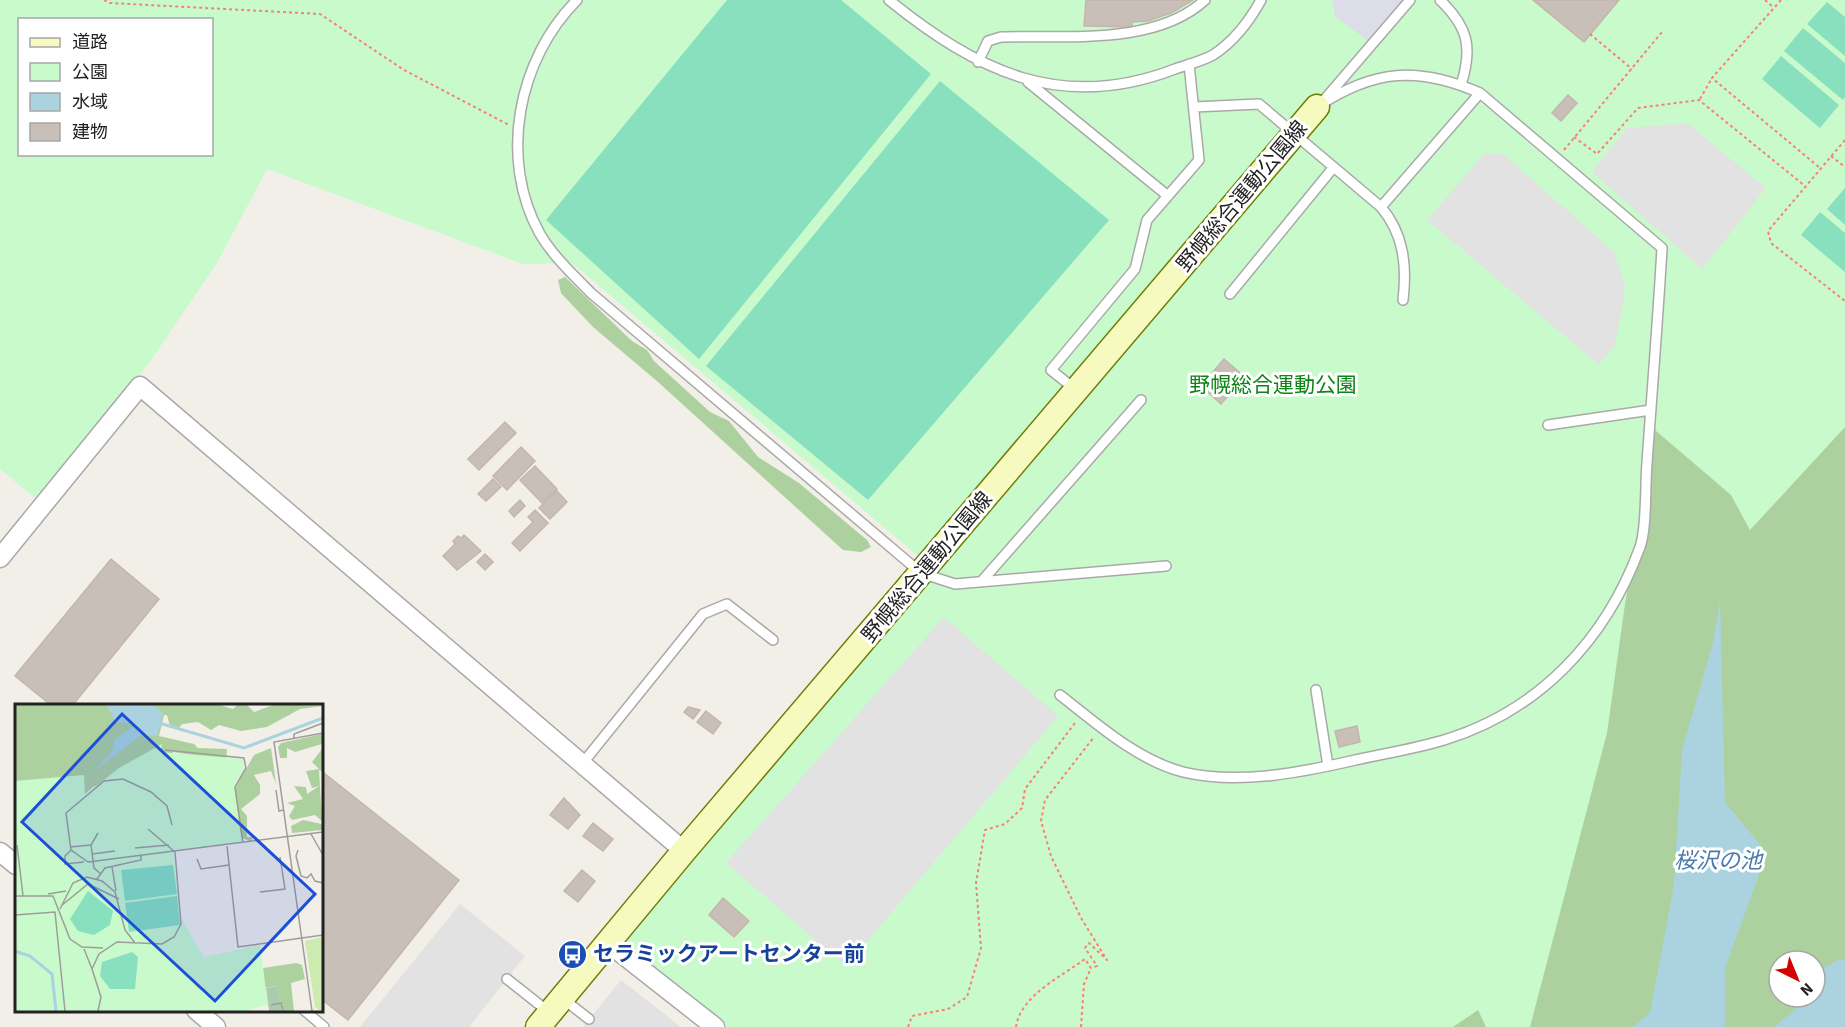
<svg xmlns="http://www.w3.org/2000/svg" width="1845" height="1027" font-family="'Source Sans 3','Noto Sans JP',sans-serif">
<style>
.forest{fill:#add19e;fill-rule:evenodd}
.park{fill:#c8facc;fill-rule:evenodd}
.pitch{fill:#88e0be}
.parking{fill:#e2e2e2}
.plaza{fill:#dddde8}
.water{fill:#aad3df}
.building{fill:#c7bfb8;stroke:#c4b6ab;stroke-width:1.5}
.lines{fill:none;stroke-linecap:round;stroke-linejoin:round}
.service-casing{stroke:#a9a9a9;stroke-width:12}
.minor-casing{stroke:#a9a9a9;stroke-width:21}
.secondary-casing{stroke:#707d05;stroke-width:27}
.path{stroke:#fa8072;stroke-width:2;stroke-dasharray:3 3;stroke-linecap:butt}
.service{stroke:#fff;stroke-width:9}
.minor{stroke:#fff;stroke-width:18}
.secondary{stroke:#f7fabf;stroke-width:24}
.labels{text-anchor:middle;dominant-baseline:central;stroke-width:6;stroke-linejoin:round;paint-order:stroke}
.street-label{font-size:21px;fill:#222;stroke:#fff}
.park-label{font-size:21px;fill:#0c8416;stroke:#fff}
.transit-label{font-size:21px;font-weight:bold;fill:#164399;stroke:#fff;text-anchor:start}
.water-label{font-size:22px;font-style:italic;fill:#4a7aab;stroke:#fff}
.inset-river{fill:none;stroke:#aad3df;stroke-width:3}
.inset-road{fill:none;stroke:#9f9d99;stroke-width:1.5}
.view{fill:#1d4ed8;fill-opacity:0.15;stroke:#1d4ed8;stroke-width:3}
.inset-edge{fill:none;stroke:#222;stroke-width:3}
</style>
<rect width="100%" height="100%" fill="#f2efe9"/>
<path class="forest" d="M565 277 632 341 647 350 654 361 710 412 729 421 758 457 799 483 867 540 871 547 861 552 843 550 658 382 593 327 561 293 558 280Z
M1845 282V1027H1398L1625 515 1649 517 1640 489 1661 401ZM1779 961H1815V997H1779Z"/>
<path class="park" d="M0 0H1845V427L1750 530 1731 495 1655 430 1625 604 1607 733 1530 1027H1486L1478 1010 1453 1027H727L620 941 938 573 572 263 523 264 267 169 217 263 147 366 37 500 0 469ZM20 20H212V154H20Z"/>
<path class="pitch" d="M727 0H841L931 74 699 359 546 220Z
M1827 2 1845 17V56L1807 24Z
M1803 28 1845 63V97L1843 100 1784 51Z
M1781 56 1839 105 1820 128 1762 79Z
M940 81 1109 220 868 500 706 366Z
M1845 188V225L1827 209Z
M1820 212 1845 233V272L1801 235Z"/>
<path class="parking" d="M1687 123 1766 188 1702 269 1592 172 1627 128Z
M1502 153 1614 252 1625 284 1623 303 1615 346 1598 364 1427 220 1484 154Z
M944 617 1058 716 846 966 726 863Z
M460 904 525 956 469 1027H360Z
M621 980 681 1027H583Z"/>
<path class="plaza" d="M1332 0H1410L1372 44 1335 16Z"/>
<path class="water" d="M1720 601 1725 802 1767 853 1725 968V1027H1632L1650 1013 1674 885 1682 750 1713 643Z
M1839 959 1845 960V1027H1774L1802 1004 1805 997H1815V973Z"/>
<path class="building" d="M1086 0H1193L1171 13 1148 21 1132 22V27L1084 26Z
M1533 0H1619L1584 42Z
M1568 95 1577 103 1561 121 1552 113Z
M1224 359 1245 377 1221 404 1201 386Z
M505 422 516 433 479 470 468 459Z
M521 447 535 461 507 490 493 476Z
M535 466 557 489 542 503 520 480Z
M493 479 501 487 486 501 478 494Z
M557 491 567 502 550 519 539 508Z
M520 500 525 506 514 517 509 511Z
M535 510 548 523 520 551 512 543 533 522 528 517Z
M464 535 481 551 457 570 443 556 455 544 453 541 458 536 461 538Z
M485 554 493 562 485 570 477 562Z
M111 559 159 599 72 706H52L15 676Z
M688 707 700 710 693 719 684 712Z
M706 711 721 723 713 734 697 722Z
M1357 726 1360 742 1339 747 1335 731Z
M324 773 459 880 348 1020 321 999V777Z
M564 798 580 815 568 829 550 815Z
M593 823 613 839 603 851 583 836Z
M582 870 595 881 578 902 564 891Z
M723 898 749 921 734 937 709 915Z"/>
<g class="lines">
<defs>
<path id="service" d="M577 0C518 59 498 159 540 234 553 256 573 275 591 293L921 573 955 584 1166 566
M889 0C977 71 1061 113 1175 69 1187 65 1202 61 1213 55 1233 42 1250 20 1261 0
M1440 0C1468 27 1473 47 1461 85
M978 62 988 41 1001 37C1065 35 1155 46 1205 0
M1028 82 1168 196
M1325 99 1410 0
M1194 107 1259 104 1381 207C1404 234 1407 266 1403 300
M1381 207 1480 93
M1230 294 1333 168
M1076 390 1051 370 1135 269 1147 220 1199 160 1189 64
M1548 425 1651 410
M981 582 1141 400
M1316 690 1328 766
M1060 695C1097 724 1137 760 1183 772 1237 785 1298 773 1351 761 1382 754 1414 749 1444 740 1539 711 1606 640 1640 547 1647 528 1645 485 1647 463 1652 391 1658 319 1662 248L1480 93C1418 66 1374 69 1317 107
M582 764 703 614 727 604 773 640
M507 979 550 1013
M562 998 589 1019
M304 1010 324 1027"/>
<path id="minor" d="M0 558 140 386 684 851
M0 852 16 865
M608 943 715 1027
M196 1010 216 1027"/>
<path id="secondary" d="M538 1027 684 851 1317 107"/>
</defs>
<use href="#service" class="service-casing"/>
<use href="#minor" class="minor-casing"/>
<use href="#secondary" class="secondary-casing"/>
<path class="path" d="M104 0 110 3 320 14 404 70 509 125
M1765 0 1774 8
M1781 0 1712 78 1820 168
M1590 34 1632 69
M1700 99 1712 78
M1574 137 1597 154 1638 108 1699 100 1805 186
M1845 140 1768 231 1771 243 1845 301
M1564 150 1662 32
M1831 156 1845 167
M908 1027 912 1016 948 1009 967 997 981 948 976 883 985 830 1005 824 1022 808 1025 789 1075 723
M1016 1027C1020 996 1062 976 1085 959L1091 968 1097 966 1085 948 1089 943 1107 960 1081 918 1051 856 1041 821 1045 800 1094 737
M1081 1027 1084 984 1091 968"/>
<use href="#service" class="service"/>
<use href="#minor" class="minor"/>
<use href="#secondary" class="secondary"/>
</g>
<defs>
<symbol id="bus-disc" viewBox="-11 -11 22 22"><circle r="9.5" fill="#1a4fb4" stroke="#fff"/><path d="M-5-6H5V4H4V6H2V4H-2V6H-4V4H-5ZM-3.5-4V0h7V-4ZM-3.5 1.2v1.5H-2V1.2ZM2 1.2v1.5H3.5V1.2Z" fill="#fff"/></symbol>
</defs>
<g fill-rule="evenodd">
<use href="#bus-disc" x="556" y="938" width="33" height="33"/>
</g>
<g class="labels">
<g class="street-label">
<text transform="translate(1242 196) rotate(-50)">野幌総合運動公園線</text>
<text transform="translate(927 567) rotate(-50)">野幌総合運動公園線</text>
</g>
<g class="park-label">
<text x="1273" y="385">野幌総合運動公園</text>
</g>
<g class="transit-label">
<text x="593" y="954">セラミックアートセンター前</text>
</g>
<g class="water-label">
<text x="1718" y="861">桜沢の池</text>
</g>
</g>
<g transform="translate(15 704)">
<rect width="308" height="308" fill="#f2efe9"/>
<path d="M307 233V307H305L300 303 290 237Z" fill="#cdebb0"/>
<path d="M0 0H201L218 5 223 0 232 1 239 8 261 0 308 2 285 5 252 23 226 27 204 21 196 26 183 18 167 20 163 25 155 22 152 11H149L144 32 179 40 183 44 212 45 211 56 158 48 155 54 78 83 66 94 0 87ZM307 30V40L280 48 272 44V54H265L263 43 266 39ZM256 44 261 80 256 67 239 71 245 81V90L226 105 232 112V133H238L236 138 155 98 221 83 239 51ZM307 45V67L304 66 307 117 300 111 277 116 274 112 280 102 272 99 288 95 279 82 291 83 292 90 304 82 297 84 291 67 304 65 297 58ZM288 116 307 120V126L277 129 276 122ZM281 259 287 261 290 275 276 279 279 307H268L261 282 249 284 248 264Z" fill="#add19e"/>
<path d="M262 282 267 307H254L251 284Z" fill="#aacbaf"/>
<path d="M147 40 145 48 229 55V66L219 81 227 139 158 146 166 214 189 253 245 241 253 301 228 307H0V77L69 71 70 91 104 64Z" fill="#c8facc"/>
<path d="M158 161 162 190 110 197 106 166ZM73 187 98 207 95 221 79 231 63 227 55 215ZM162 192 165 221 114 228 110 199ZM117 248 123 253 120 285H95L85 272 87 258Z" fill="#88e0be"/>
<path d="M91 0H134L148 8 142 32 126 31 79 67 98 46 99 36 121 20 101 18Z" fill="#aad3df"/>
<path class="inset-river" d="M144 19 229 44 308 14M0 247 15 252 37 270 41 307"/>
<path class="inset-road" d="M279 34V30L308 19M150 46 229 54 231 64 220 83 228 139M261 86 264 107 268 106M83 129 76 141 79 164 86 170M296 130 308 151M2 141 8 192M212 142 223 243 308 231M55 143 76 141M120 144 154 141M56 146 50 152V160L69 158M283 146 281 152 286 172 292 174 296 170 300 177 308 179M77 150 100 147M182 155 186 165 214 161M73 158 56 146 51 109 89 77 108 75 136 88 152 102 157 121M73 158 308 128M97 163 101 187M82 175 90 164 126 156V152M245 188 270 185 265 153M33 190 51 187M0 192H38L55 235 67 243 88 244M46 202 73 180 104 195M45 205 58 179 72 173 87 177 100 188 110 226 120 239M0 211 40 208 50 307M69 245 77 265M256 301 266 299 268 307M83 307 86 293 77 265 84 250 102 238 147 240 159 233 166 220 160 148 133 125M297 307 259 38 308 29"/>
<path class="view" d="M107 10 300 190 200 297 7 118Z"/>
<rect width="308" height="308" class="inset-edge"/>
</g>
<rect x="18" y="18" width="195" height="138" fill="#ffffff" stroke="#a7a7a7" stroke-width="1.5"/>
<rect x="30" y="38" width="30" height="9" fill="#f7fabf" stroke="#a7a7a7" stroke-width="1.5"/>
<text x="72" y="48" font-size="18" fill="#222222">道路</text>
<rect x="30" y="63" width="30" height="18" fill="#c8facc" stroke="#a7a7a7" stroke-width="1.5"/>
<text x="72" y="78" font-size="18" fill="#222222">公園</text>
<rect x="30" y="93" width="30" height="18" fill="#aad3df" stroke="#a7a7a7" stroke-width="1.5"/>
<text x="72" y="108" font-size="18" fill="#222222">水域</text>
<rect x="30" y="123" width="30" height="18" fill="#c7bfb8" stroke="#a7a7a7" stroke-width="1.5"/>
<text x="72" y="138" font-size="18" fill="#222222">建物</text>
<g transform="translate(1797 979) rotate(137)"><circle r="28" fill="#ffffff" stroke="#a7a7a7" stroke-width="1.5"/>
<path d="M0-4.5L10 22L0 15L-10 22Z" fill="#d40000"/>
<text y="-9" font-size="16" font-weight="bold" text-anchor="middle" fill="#222222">N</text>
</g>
</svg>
